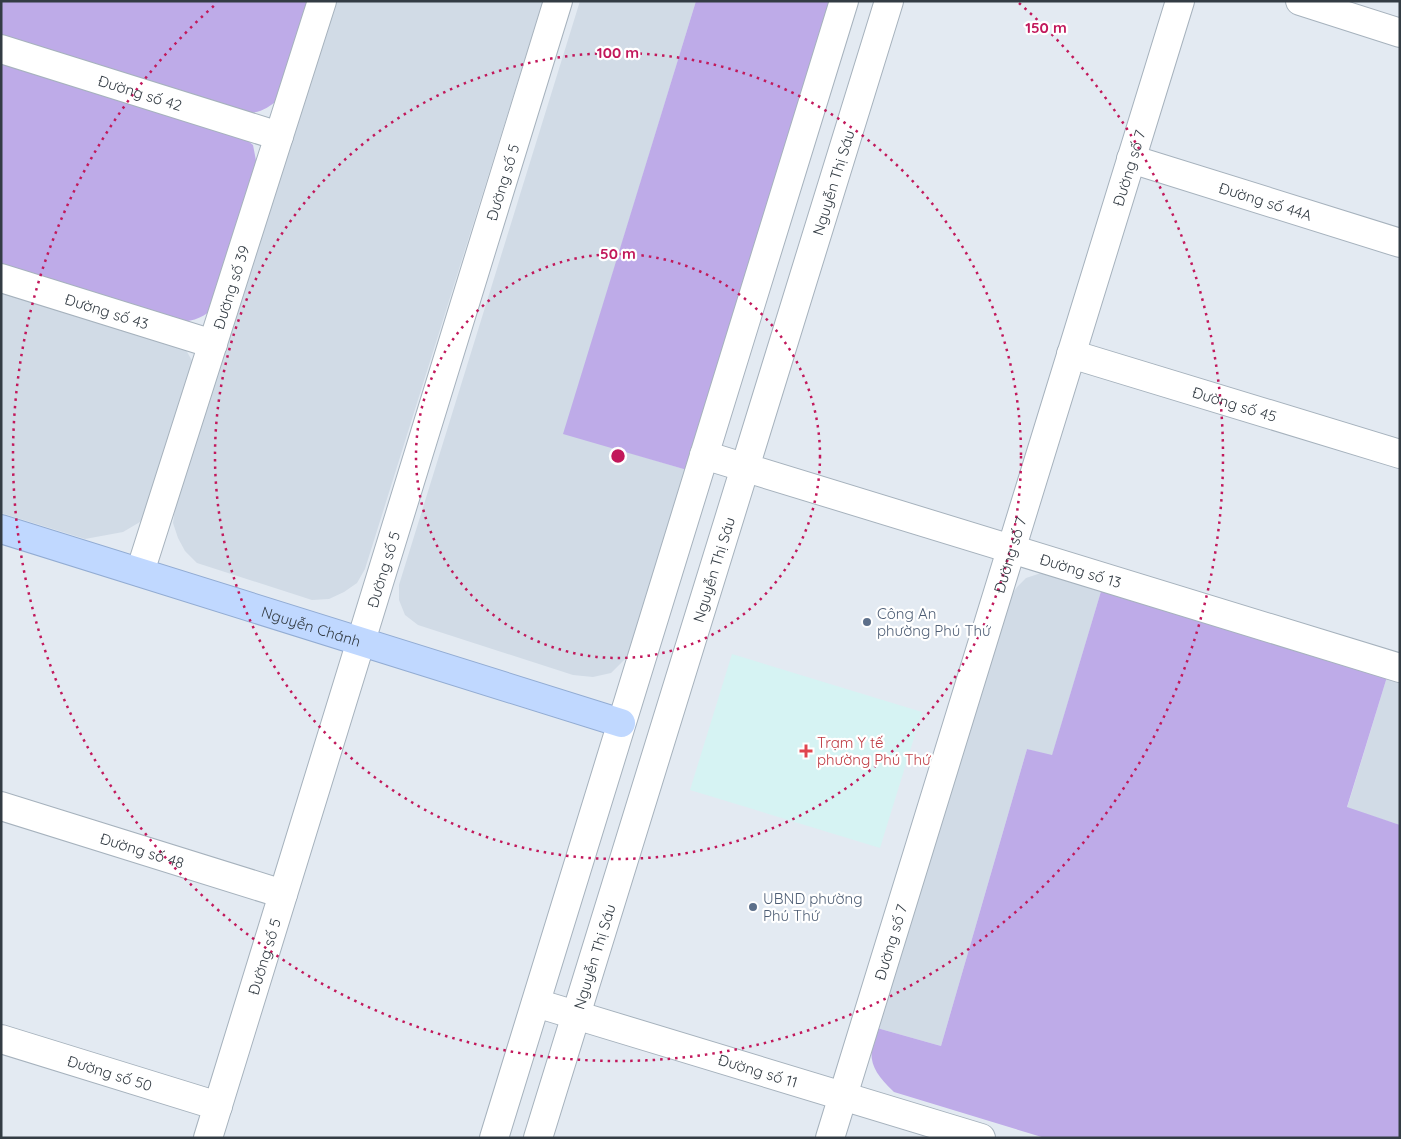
<svg xmlns="http://www.w3.org/2000/svg" width="1401" height="1139" font-family="Quicksand,sans-serif">
<style>
.residential{fill:#d1dbe6}
.medical{fill:#d6f3f3}
.green{fill:#beabe8}
.lines{fill:none;stroke-linecap:round;stroke-linejoin:round}
.street-casing{stroke:#a6b2bd;stroke-width:30}
.secondary-casing{stroke:#92acd3;stroke-width:30}
.street{stroke:#fff;stroke-width:28}
.secondary{stroke:#c0d8ff;stroke-width:28}
.ring{fill:none;stroke:#c2185b;stroke-width:2.5;stroke-dasharray:2.5 5}
.service-dot{fill:#5c6f8a;stroke:#fff;stroke-width:2}
.health-dot{fill:#e0444e;stroke:#fff;stroke-width:2}
.labels{text-anchor:middle;dominant-baseline:central;stroke-width:4.5;stroke-linejoin:round;paint-order:stroke}
.street-label{font-size:15px;fill:#333c44;stroke:#fff}
.service-label{font-size:15px;fill:#4e5e75;stroke:#fff;text-anchor:start}
.health-label{font-size:15px;fill:#be3a42;stroke:#fff;text-anchor:start}
.centre{fill:#c2185b;stroke:#fff;stroke-width:2.5}
.ring-label{font-size:15px;text-anchor:middle;font-weight:bold;fill:#c2185b;stroke:#fff;stroke-width:4.5;stroke-linejoin:round;paint-order:stroke}
</style>
<rect width="100%" height="100%" fill="#e3eaf2"/>
<path class="residential" d="M334 1H543L365 569 357 583 344 592 329 599 312 600 197 563 185 551 178 538 173 523 175 509Z
M580 1H696L564 433 687 470 634 643 625 659 611 673 593 677 573 675 418 625 405 615 399 600V585Z
M1 289 186 350 195 366 152 504 140 522 123 532 85 539 1 513Z
M1041 573 1057 574 1102 588 1052 756 1027 749 941 1046 877 1028 1009 599 1017 587 1026 578Z
M1387 677 1400 681V825L1347 808Z"/>
<path class="medical" d="M732 654 922 712 880 848 690 790Z"/>
<path class="green" d="M1 1H311L279 99C268 108 259 114 244 113L1 37Z
M696 1H831L687 470 563 434Z
M1 61 242 136 253 145 258 171 212 310C200 319 190 322 176 322L1 267Z
M1102 588 1387 677 1347 807 1400 825V1138H1045L894 1092C871 1070 866 1058 877 1028L941 1046 1027 749 1052 755Z"/>
<g class="lines">
<defs>
<g id="street">
<path d="M1300 1 1400 33"/>
<path id="s1" d="M1 49 279 136"/>
<path id="s2" d="M1131 159 1400 243"/>
<path id="s3" d="M1 278 213 344"/>
<path id="s4" d="M1071 354 1400 454"/>
<path id="s5" d="M704 455 1400 668"/>
<path id="s6" d="M140 572 322 1"/>
<path id="s7" d="M1 806 283 894"/>
<path id="s8" d="M536 1003 981 1138"/>
<path id="s9" d="M1 1039 218 1106"/>
<path id="s10" d="M208 1138 558 1"/>
<path d="M494 1138 844 1"/>
<path id="s11" d="M538 1138 889 1"/>
<path id="s12" d="M830 1138 1180 1"/>
</g>
<g id="secondary">
<path id="s13" d="M1 529 621 723"/>
</g>
</defs>
<use href="#street" class="street-casing"/>
<use href="#secondary" class="secondary-casing"/>
<use href="#street" class="street"/>
<use href="#secondary" class="secondary"/>
</g>
<g class="ring">
<circle cx="618" cy="456" r="202"/>
<circle cx="618" cy="456" r="403"/>
<path d="M1019 3A605 605 0 1 1 217 3"/>
</g>
<g class="service-dot">
<circle cx="867" cy="622" r="5"/>
<circle cx="753" cy="907" r="5"/>
</g>
<path class="health-dot" d="M803.5 743.5h5v5h5v5h-5v5h-5v-5h-5v-5h5z"/>
<g class="labels">
<g class="street-label">
<text stroke="none"><textPath href="#s1" startOffset="146">Đường số 42</textPath></text>
<text stroke="none"><textPath href="#s12" startOffset="1015">Đường số 7</textPath></text>
<text stroke="none"><textPath href="#s10" startOffset="1000">Đường số 5</textPath></text>
<text stroke="none"><textPath href="#s11" startOffset="1000">Nguyễn Thị Sáu</textPath></text>
<text stroke="none"><textPath href="#s2" startOffset="141">Đường số 44A</textPath></text>
<text stroke="none"><textPath href="#s6" startOffset="299">Đường số 39</textPath></text>
<text stroke="none"><textPath href="#s3" startOffset="111">Đường số 43</textPath></text>
<text stroke="none"><textPath href="#s4" startOffset="171">Đường số 45</textPath></text>
<text stroke="none"><textPath href="#s12" startOffset="610">Đường số 7</textPath></text>
<text stroke="none"><textPath href="#s10" startOffset="595">Đường số 5</textPath></text>
<text stroke="none"><textPath href="#s11" startOffset="595">Nguyễn Thị Sáu</textPath></text>
<text stroke="none"><textPath href="#s5" startOffset="394">Đường số 13</textPath></text>
<text stroke="none"><textPath href="#s13" startOffset="325">Nguyễn Chánh</textPath></text>
<text stroke="none"><textPath href="#s7" startOffset="148">Đường số 48</textPath></text>
<text stroke="none"><textPath href="#s12" startOffset="205">Đường số 7</textPath></text>
<text stroke="none"><textPath href="#s11" startOffset="190">Nguyễn Thị Sáu</textPath></text>
<text stroke="none"><textPath href="#s10" startOffset="190">Đường số 5</textPath></text>
<text stroke="none"><textPath href="#s8" startOffset="232">Đường số 11</textPath></text>
<text stroke="none"><textPath href="#s9" startOffset="114">Đường số 50</textPath></text>
</g>
<g class="service-label">
<text x="877" y="613">Công An<tspan x="877" dy="17">phường Phú Thứ</tspan></text>
<text x="763" y="898">UBND phường<tspan x="763" dy="17">Phú Thứ</tspan></text>
</g>
<g class="health-label">
<text x="817" y="742">Trạm Y tế<tspan x="817" dy="17">phường Phú Thứ</tspan></text>
</g>
</g>
<circle cx="618" cy="456" r="8" class="centre"/>
<g class="ring-label">
<text x="1046" y="33">150 m</text>
<text x="618" y="58">100 m</text>
<text x="618" y="259">50 m</text>
</g>
<rect width="1401" height="1139" fill="none" stroke="#333c44" stroke-width="5"/>
</svg>
